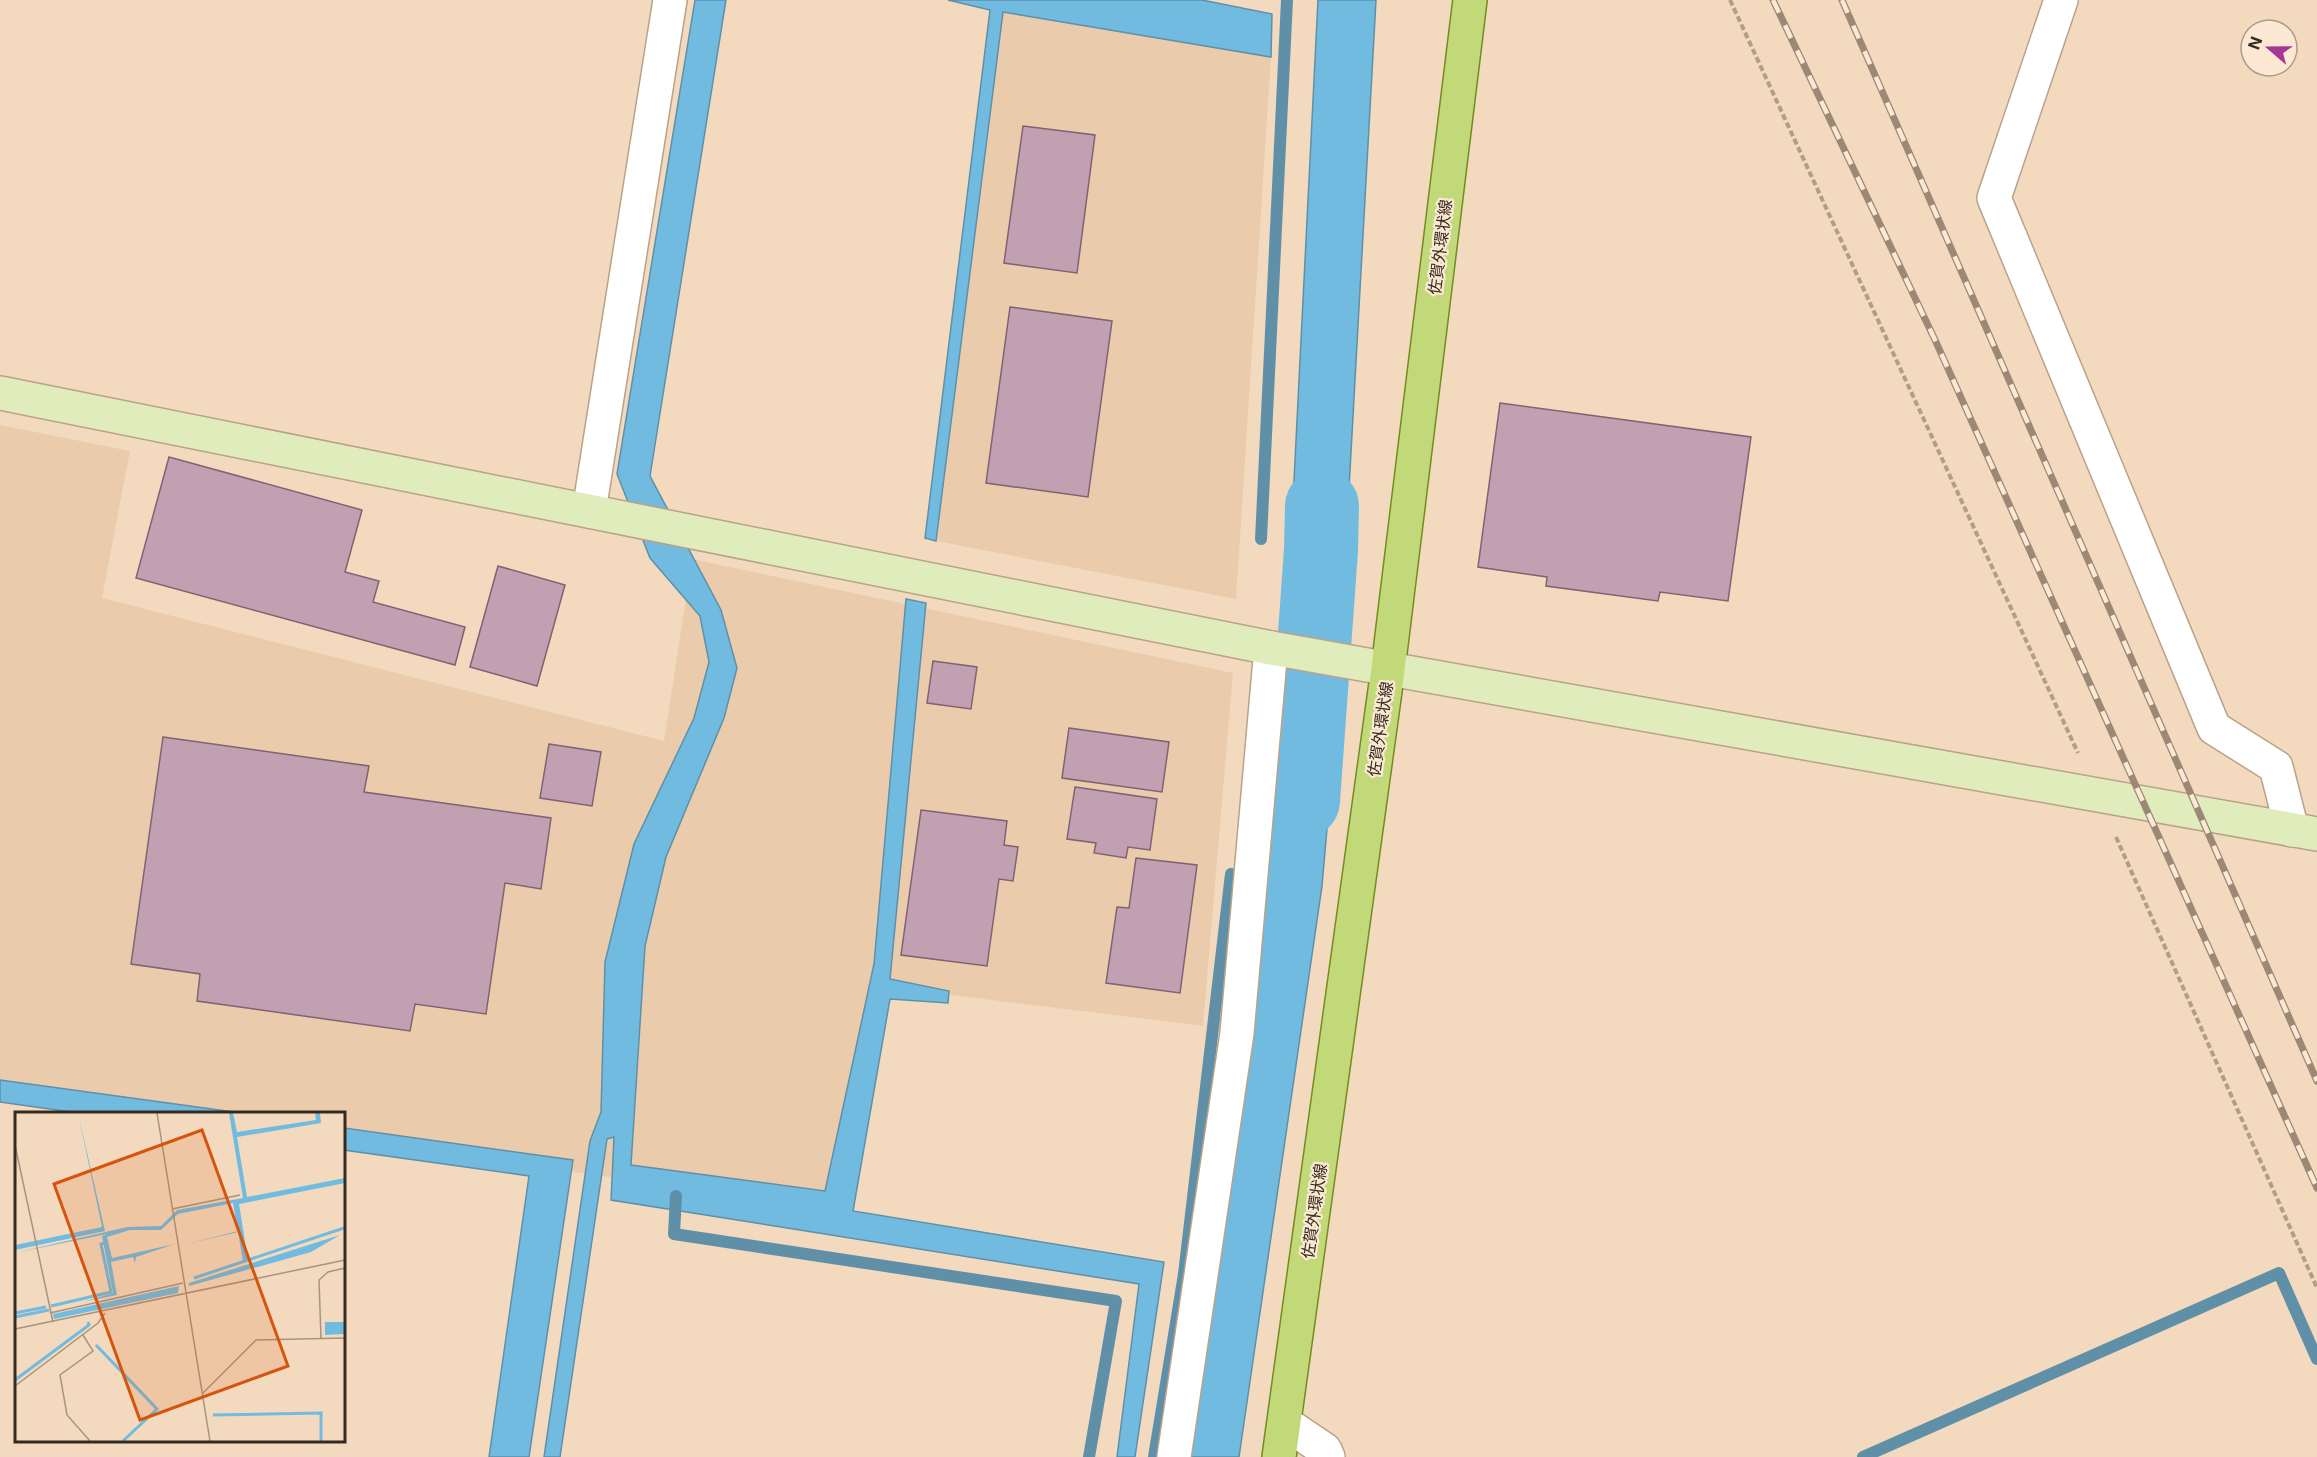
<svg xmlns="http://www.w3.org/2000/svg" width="2317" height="1457" font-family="Inter,'Noto Sans JP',sans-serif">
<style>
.built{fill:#eaccac}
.water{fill:#71bbe1;stroke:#5f90a7;stroke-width:1.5}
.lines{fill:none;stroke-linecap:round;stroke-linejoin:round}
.stream{stroke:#5f90a7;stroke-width:12}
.river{stroke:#71bbe1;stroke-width:74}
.building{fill:#c1a0b1;stroke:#806272;stroke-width:1.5}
.street-casing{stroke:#baa289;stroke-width:36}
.secondary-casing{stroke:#baa289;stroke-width:36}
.primary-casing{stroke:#758b1f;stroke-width:36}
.path{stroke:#b19e88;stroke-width:4;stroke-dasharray:6 3;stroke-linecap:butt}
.street{stroke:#fff;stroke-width:33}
.secondary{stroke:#e0ecbc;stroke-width:33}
.primary{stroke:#c1d978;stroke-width:33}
.rail-casing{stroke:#9b8976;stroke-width:7}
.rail{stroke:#fce8d3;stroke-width:4.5;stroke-dasharray:14;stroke-linecap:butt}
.labels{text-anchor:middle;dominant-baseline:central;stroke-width:4.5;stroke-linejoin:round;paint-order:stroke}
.street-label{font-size:16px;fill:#342b20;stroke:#fce8d3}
.inset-river{fill:none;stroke:#71bbe1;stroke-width:3}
.inset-road{fill:none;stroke:#a7947f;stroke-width:1.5}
.view{fill:#d6540e;fill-opacity:0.15;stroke:#d6540e;stroke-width:3}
.inset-edge{fill:none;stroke:#342b20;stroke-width:3}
</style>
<rect width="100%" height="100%" fill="#f3dabf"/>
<path class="built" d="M1003 12 1271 57 1236 599 936 541Z
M0 425 130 451 102 598 664 741 692 559 1233 673 1203 1026 887 987 847 1211 344 1139V1114H168L0 1090Z"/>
<path class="water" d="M695 0H726L650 476 721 610 737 668 724 718 666 857 645 946 631 1165 825 1191 874 964 906 599 926 603 890 979 949 991 948 1003 890 999 853 1211 1164 1262 1135 1457H1117L1139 1284 611 1200 614 1137 607 1139 560 1457H544L590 1141 601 1112 605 962 634 844 694 718 709 662 700 616 650 558 617 474Z
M948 0H1202L1272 14 1271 57 1003 12 936 541 925 538 990 10Z
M1318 0H1376L1343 597 1315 608 1288 601Z
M1283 695 1308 697 1336 725 1322 886 1239 1457H1186Z
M0 1080 241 1113 85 1114 0 1102Z
M344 1128 573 1160 529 1457H489L529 1176 344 1150Z"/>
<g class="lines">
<path class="stream" d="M1261 539 1287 0
M676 1196 674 1234 1116 1301 1089 1457
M1154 1457 1184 1274 1231 874
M1863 1457 2279 1273 2317 1359"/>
<path class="river" d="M1303 801 1321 550 1322 506"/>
</g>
<path class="building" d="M1023 126 1095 135 1077 273 1004 263Z
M1010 307 1112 321 1088 497 986 483Z
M1500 403 1751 437 1728 601 1660 592 1658 601 1546 586 1547 577 1478 567Z
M169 457 362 510 345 572 379 581 373 602 465 627 455 665 136 578Z
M498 566 565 585 537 686 470 667Z
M933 661 977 667 971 709 927 703Z
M1069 728 1169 742 1162 792 1062 778Z
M163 737 369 766 364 792 551 818 541 889 505 883 486 1014 415 1004 410 1031 197 1001 200 974 131 964Z
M549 744 601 752 592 806 540 798Z
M1075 787 1157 799 1150 850 1128 847 1126 858 1094 853 1096 843 1067 839Z
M921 810 1007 821 1004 845 1018 847 1013 881 999 879 987 966 901 955Z
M1136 858 1197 865 1180 993 1106 983 1117 907 1129 908Z"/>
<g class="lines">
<defs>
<path id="street" d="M2061 0 1994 198 2214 728 2276 767 2292 830
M589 511 670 0
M1285 1423 1325 1450 1328 1457
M1174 1457 1237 1033 1271 648"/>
<path id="secondary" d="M0 393 1271 648 2317 834"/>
<path id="primary" d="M1279 1457 1388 669 1470 0"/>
</defs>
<use href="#street" class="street-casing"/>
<use href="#secondary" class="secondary-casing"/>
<use href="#primary" class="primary-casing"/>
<path class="path" d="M1730 0 2078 753
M2116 837 2317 1288"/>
<use href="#street" class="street"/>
<use href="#secondary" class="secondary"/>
<use href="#primary" class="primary"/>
<defs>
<path id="rail" d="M1773 0 1936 342 2317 1188
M1842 0 2317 1081"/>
</defs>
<use href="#rail" class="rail-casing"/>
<use href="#rail" class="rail"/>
</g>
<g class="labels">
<g class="street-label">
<text transform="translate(1440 247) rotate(-83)">佐賀外環状線</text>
<text transform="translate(1380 729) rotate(-82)">佐賀外環状線</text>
<text transform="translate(1314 1211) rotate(-82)">佐賀外環状線</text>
</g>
</g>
<g transform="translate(15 1112)">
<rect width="330" height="330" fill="#f3dabf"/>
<path d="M63 1 90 119 0 138V133L87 115ZM214 1H218L222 20 301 8 300 1H305L306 11 222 25 232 85 330 66V71L224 92 233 148 228 149 223 120 167 133 223 119 218 91 163 102 146 118H115L92 125 97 146 160 132 121 145 120 151 118 145 96 150 102 183 68 190 98 181 87 124 92 122 0 141 112 115 146 114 162 98 228 86ZM325 123 296 140 174 174V171ZM164 174 163 181 39 207 38 202ZM310 210H330V222L310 223Z" fill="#71bbe1"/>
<path class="inset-river" d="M179 166 329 116M36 194 96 180 86 132 90 131M0 201 31 195M0 205 34 198M81 233 142 297 108 329M0 268 74 213 73 210M198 303 306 301V329"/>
<path class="inset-road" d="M142 1 195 329M0 33 38 210M157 97 225 83M35 201 168 171M0 217 330 148M68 223 78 239 45 263 52 303 75 329M306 227 304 168 313 160 330 156M0 274 83 211 90 201M187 282 241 228 330 226"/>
<path class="view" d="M187 18 273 254 125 308 39 72Z"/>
<rect width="330" height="330" class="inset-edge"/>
</g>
<g transform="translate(2269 48) rotate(290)"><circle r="28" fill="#fce8d3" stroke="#ac9c8b" stroke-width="1.5"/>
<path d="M0-4.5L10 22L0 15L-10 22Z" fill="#a43796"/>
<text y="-9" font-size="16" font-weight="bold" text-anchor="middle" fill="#342b20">N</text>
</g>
</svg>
